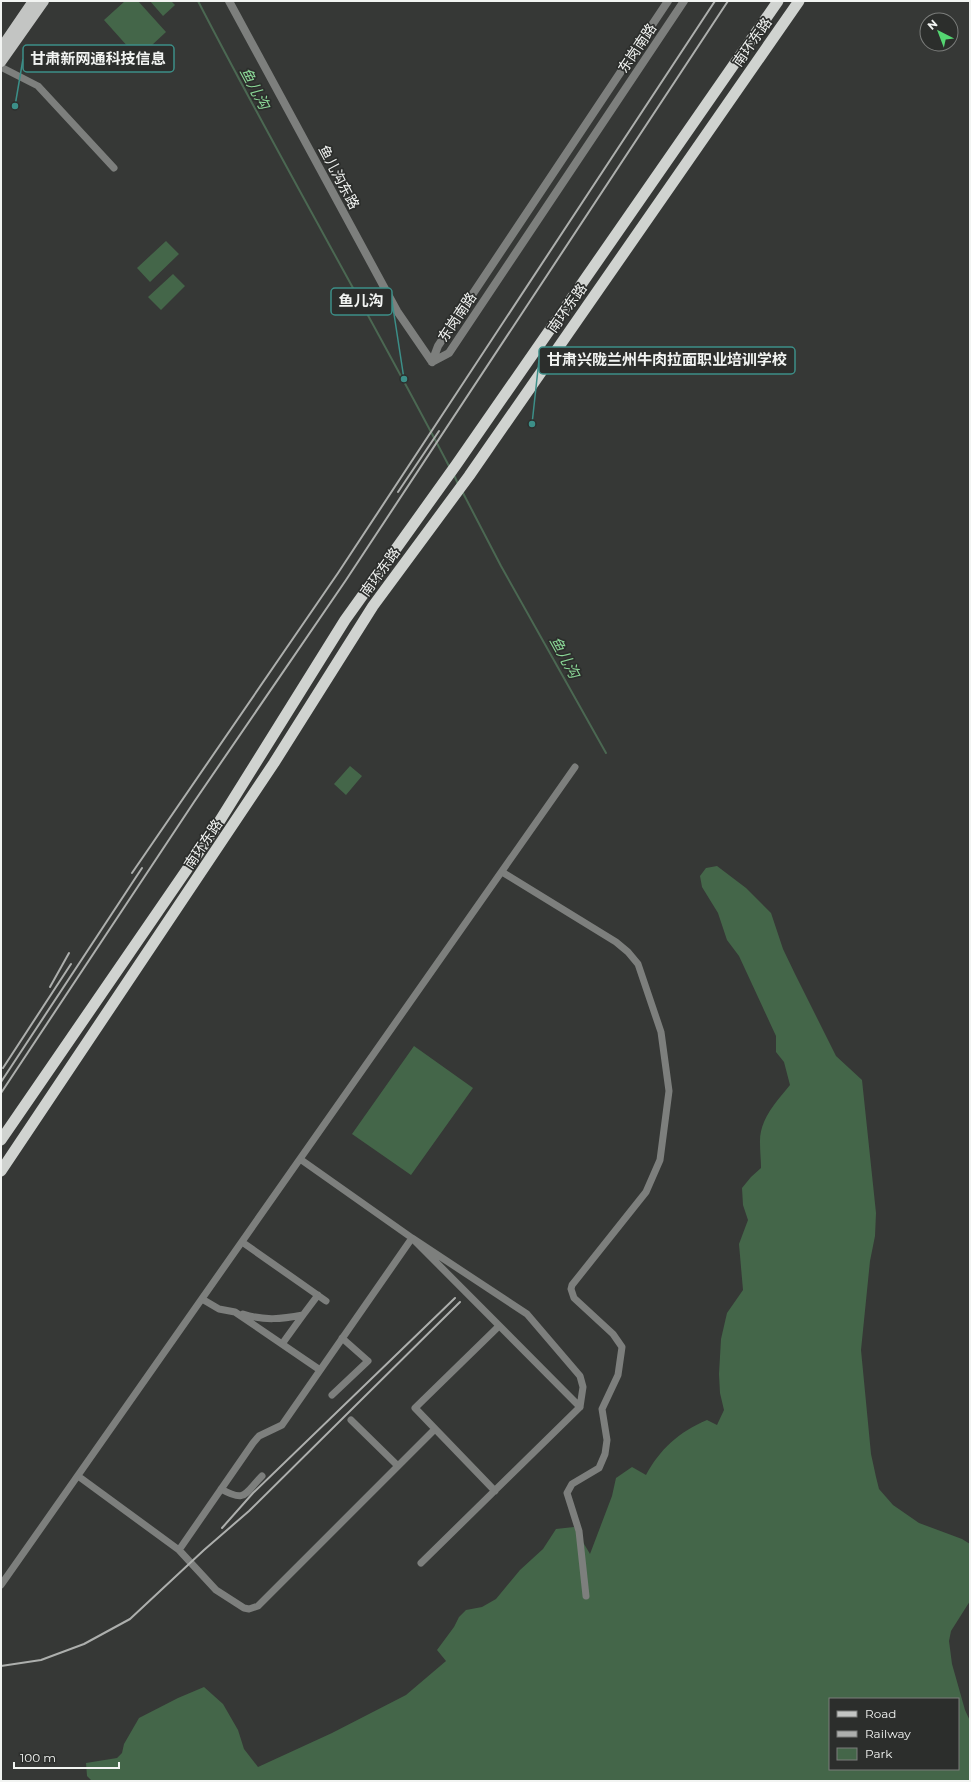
<svg xmlns="http://www.w3.org/2000/svg" width="971" height="1782" font-family="Montserrat,'Noto Sans SC',sans-serif">
<style>
.green{fill:#446649;fill-rule:evenodd}
.lines{fill:none;stroke-linecap:round;stroke-linejoin:round}
.stream{stroke:#4b6852;stroke-width:2}
.minor{stroke:#7d7f7d;stroke-width:7}
.tertiary{stroke:#7d7f7d;stroke-width:8}
.primary{stroke:#c3c5c3;stroke-width:10}
.trunk{stroke:#d0d3d0;stroke-width:11}
.rail{stroke:#adafad;stroke-width:2}
.labels{text-anchor:middle;dominant-baseline:central;stroke-width:3.5;stroke-linejoin:round;paint-order:stroke}
.street-label{font-size:14px;fill:#f2f4f2;stroke:#2c2e2c}
.water-label{font-size:15px;font-style:italic;fill:#8bd797;stroke:#2c2e2c}
.leader{fill:none;stroke:#3c8f88;stroke-width:1.5}
.callout-dot{fill:#3c8f88;stroke:#2c2e2c;stroke-width:1.5}
.callout{fill:#2c2e2c;stroke:#3c8f88;stroke-width:1.5}
.callout-label{font-size:15px;text-anchor:middle;font-weight:bold;fill:#f2f4f2}
</style>
<rect width="100%" height="100%" fill="#363836"/>
<path class="green" d="M125 1H138L166 32 138 58 104 20Z
M150 1H171L175 5 163 16Z
M166 241 179 254 150 282 137 268Z
M173 274 185 286 161 310 148 297Z
M350 766 362 776 346 795 334 784Z
M717 866 746 888 771 913 783 949 795 974 836 1056 862 1080 876 1213 875 1236 870 1261 861 1350 871 1454 876 1477 879 1489 893 1505 919 1523 962 1539 970 1544V1601L951 1631 949 1641 952 1664 965 1710 970 1721V1781H92L87 1776 86 1763 117 1758 122 1753 124 1744 139 1718 178 1698 204 1687 223 1704 238 1730 244 1749 258 1767 332 1733 406 1695 446 1661 437 1650 454 1627 459 1617 466 1610 482 1607 496 1599 520 1570 543 1549 556 1529 574 1527 590 1554 612 1496 616 1478 632 1467 646 1475C660 1449 679 1432 707 1420L717 1425 724 1410 720 1393 719 1374 721 1339 727 1313 743 1290 739 1244 748 1220 743 1205 742 1188 751 1177 761 1168C761 1160 760 1152 760 1143 759 1120 776 1102 790 1085L784 1062 776 1052V1036L739 956 727 940 718 913 702 887 700 876 706 868ZM830 1699H958V1769H830Z
M414 1046 473 1088 411 1175 352 1134Z"/>
<g class="lines">
<path class="stream" d="M198 1C279 158 368 311 450 468
M454 475 458 484
M462 491 501 566 606 753"/>
<path class="minor" d="M1 67 38 86 114 168
M502 872 616 942 628 952 638 964 661 1032 669 1091 660 1160 646 1192 572 1285 571 1289 574 1298 613 1334 622 1347 618 1375 602 1409 607 1440 605 1454 599 1468 572 1484 567 1493 579 1531 586 1596
M242 1242 326 1301
M202 1299 219 1309 235 1312 320 1370
M243 1314C264 1321 282 1319 303 1315L318 1295
M282 1344 303 1315
M332 1395 368 1361 342 1338
M351 1420 398 1466
M78 1476 179 1550 216 1590 244 1608 249 1609 258 1606 435 1429
M221 1489C246 1503 244 1494 262 1476
M495 1491 415 1408 499 1326
M179 1550 253 1443 259 1436 282 1425 412 1238 527 1314 580 1376 583 1387 580 1407 412 1238 300 1159
M421 1563 580 1407
M1 1585 575 767"/>
<path class="tertiary" d="M229 1 397 311 432 362
M432 362 449 353 684 1
M432 362 438 346 668 1"/>
<path class="primary" d="M1 48 33 1
M1 62 44 1"/>
<path class="trunk" d="M1 1140 214 830 345 620 456 465 778 1
M1 1171 274 763 373 606 469 476 799 1"/>
<path class="rail" d="M398 492 439 431
M132 873 338 573 715 1
M50 987 69 953
M3 1068 71 964
M1 1082 142 868
M1 1093 194 802 346 580 728 1
M222 1528 253 1493 455 1298
M1 1666 41 1660 84 1644 130 1619 204 1550 249 1511 460 1302"/>
</g>
<g class="labels">
<g class="street-label">
<text transform="translate(752 42) rotate(-55)">南环东路</text>
<text transform="translate(637 48) rotate(-56)">东岗南路</text>
<text transform="translate(339 177) rotate(62)">鱼儿沟东路</text>
<text transform="translate(567 308) rotate(-55)">南环东路</text>
<text transform="translate(457 317) rotate(-56)">东岗南路</text>
<text transform="translate(380 572) rotate(-54)">南环东路</text>
<text transform="translate(203 844) rotate(-56)">南环东路</text>
</g>
<g class="water-label">
<text transform="translate(255 88) rotate(62)">鱼儿沟</text>
<text transform="translate(565 657) rotate(61)">鱼儿沟</text>
</g>
</g>
<path class="leader" d="M15 106L23 59M404 379L392 301M532 424L539 360"/>
<g class="callout-dot">
<circle cx="15" cy="106" r="4"/>
<circle cx="404" cy="379" r="4"/>
<circle cx="532" cy="424" r="4"/>
</g>
<g class="callout">
<rect x="23" y="45" width="151" height="27" rx="4"/>
<rect x="331" y="288" width="61" height="27" rx="4"/>
<rect x="539" y="347" width="256" height="27" rx="4"/>
</g>
<g class="callout-label">
<text x="98" y="64">甘肃新网通科技信息</text>
<text x="361" y="306">鱼儿沟</text>
<text x="667" y="365">甘肃兴陇兰州牛肉拉面职业培训学校</text>
</g>
<rect width="971" height="1782" fill="none" stroke="#f2f4f2" stroke-width="4"/>
<rect x="829" y="1698" width="130" height="72" fill="#2c2e2c" stroke="#7b7d7b"/>
<rect x="837" y="1711" width="20" height="6" fill="#c3c5c3" stroke="#7b7d7b"/>
<text x="865" y="1718" font-size="12" fill="#f2f4f2">Road</text>
<rect x="837" y="1731" width="20" height="6" fill="#adafad" stroke="#7b7d7b"/>
<text x="865" y="1738" font-size="12" fill="#f2f4f2">Railway</text>
<rect x="837" y="1748" width="20" height="12" fill="#446649" stroke="#7b7d7b"/>
<text x="865" y="1758" font-size="12" fill="#f2f4f2">Park</text>
<g transform="translate(939 32) rotate(318)"><circle r="19" fill="#2c2e2c" stroke="#7b7d7b"/>
<path d="M0-3L7 15L0 10L-7 15Z" fill="#55d672"/>
<text y="-6" font-size="11" font-weight="bold" text-anchor="middle" fill="#f2f4f2">N</text>
</g>
<path d="M14 1762v6h105v-6" fill="none" stroke="#f2f4f2" stroke-width="2"/>
<text x="20" y="1762" font-size="12" fill="#f2f4f2" stroke="#2c2e2c" stroke-width="3" paint-order="stroke">100 m</text>
</svg>
